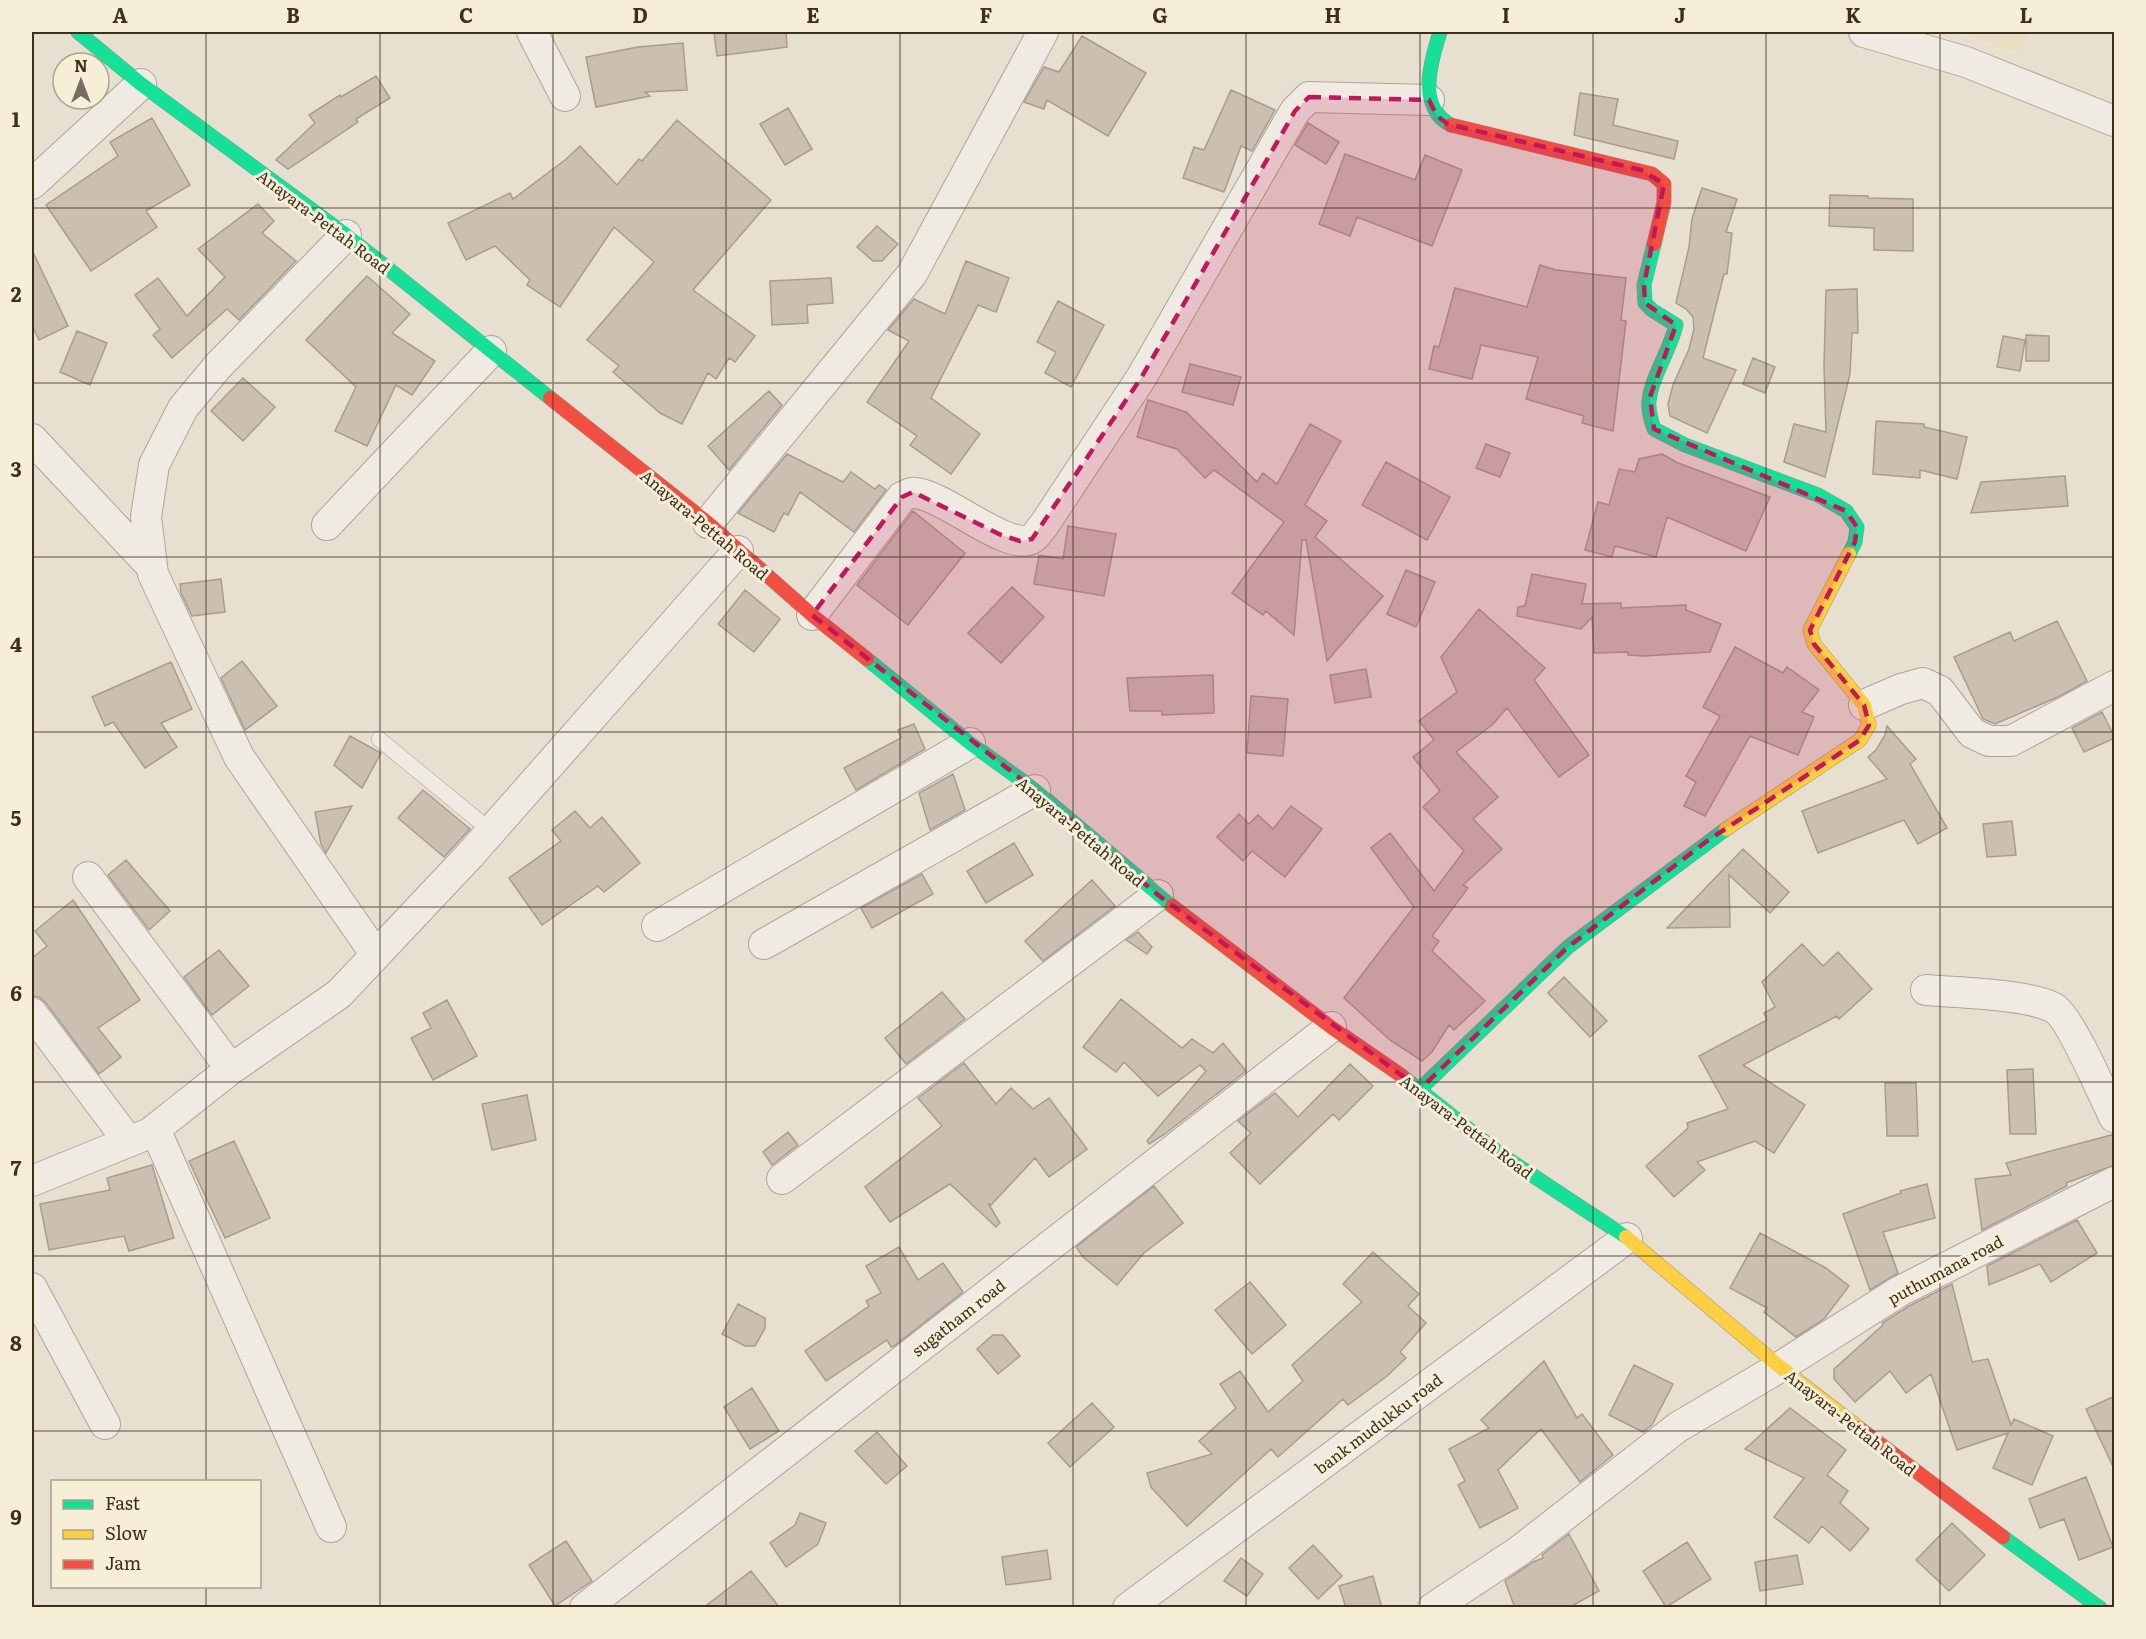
<svg xmlns="http://www.w3.org/2000/svg" width="2146" height="1639" font-family="Literata,serif">
<style>
.farmland{fill:#e6dfc2}
.building{fill:#cbbfb2;stroke:#a89c90;stroke-width:1.5}
.lines{fill:none;stroke-linecap:round;stroke-linejoin:round}
.lane-casing{stroke:#ada599;stroke-width:16}
.street-casing{stroke:#ada599;stroke-width:32}
.fast-casing{stroke:#9c958a;stroke-width:15}
.slow-casing{stroke:#9c958a;stroke-width:15}
.jam-casing{stroke:#9c958a;stroke-width:15}
.lane{stroke:#efebe3;stroke-width:15}
.street{stroke:#efebe3;stroke-width:30}
.fast{stroke:#16e098;stroke-width:14}
.slow{stroke:#ffcf43;stroke-width:14}
.jam{stroke:#f24e42;stroke-width:14}
.marked{fill:#c2185b;fill-opacity:0.2;stroke:#c2185b;stroke-width:4.5;stroke-dasharray:12 8;stroke-linejoin:round}
.grid{fill:none;stroke:#3d2e20;stroke-width:1.5;stroke-opacity:0.55}
.labels{text-anchor:middle;dominant-baseline:central;stroke-width:6;stroke-linejoin:round;paint-order:stroke}
.street-label{font-size:16px;fill:#3d2e20;stroke:#f7eed8}
.neatline{fill:none;stroke:#3d2e20;stroke-width:2}
.grid-label{font-size:20px;text-anchor:middle;font-weight:bold;fill:#3d2e20}
</style>
<rect width="100%" height="100%" fill="#e7e0d1"/>
<path class="farmland" d="M1958 32H2030L2017 52Z"/>
<path class="building" d="M714 32H786L787 47 717 56Z
M1082 36 1146 73 1108 136 1047 100 1044 109 1024 102 1044 67 1059 72Z
M683 43 687 90 645 92 650 96 596 107 586 57 638 47Z
M376 76 390 98 356 119 358 122 288 169 276 160 315 123 309 115 340 95 341 97Z
M1231 90 1275 110 1252 151 1241 146 1224 192 1183 178 1194 147 1204 150Z
M1580 93 1618 99 1613 125 1678 141 1674 159 1574 135Z
M788 108 812 149 785 165 760 124Z
M152 118 190 185 146 211 157 227 91 271 46 205 118 156 110 142Z
M677 120 771 200 693 290 755 336 735 362 729 358 716 379 708 373 682 424 660 413 613 372 619 366 587 340 654 262 614 227 560 307 527 285 530 280 495 246 466 260 448 223 510 193 513 199 565 160 580 146 617 185 639 159 642 161Z
M1308 123 1339 142 1326 164 1295 145Z
M1345 154 1415 180 1425 155 1462 170 1432 246 1357 217 1350 236 1319 224Z
M1702 188 1737 199 1726 232 1732 233 1727 274H1724L1703 358 1736 370 1707 433 1670 416 1668 404 1673 385 1689 349 1694 329 1693 317 1686 309 1676 303 1689 247 1692 219Z
M1830 195 1868 196V198L1913 199V251L1874 250V228L1829 226Z
M258 204 274 221 262 233 296 261 239 320 227 309 172 358 153 335 160 329 135 295 158 278 187 316 225 277 198 249Z
M877 226 898 244 882 261H873L857 247Z
M32 250 68 326 39 340 32 325Z
M966 261 1009 278 996 312 978 305 931 398 980 434 951 474 910 445 917 436 867 402 909 341 888 330 914 299 945 314Z
M1540 265 1556 270 1626 278 1621 320 1626 321 1613 431 1582 423 1584 416 1526 399 1538 357 1481 345 1472 379 1429 369 1434 346 1439 347 1455 288 1527 307Z
M367 276 410 314 392 333 435 361 412 395 396 385 367 446 335 431 356 387 306 340Z
M831 278 833 303 807 305 808 323 772 325 770 281Z
M1857 289 1858 333H1852L1850 374 1825 477 1784 462 1794 424 1826 432 1824 365 1826 290Z
M1058 301 1104 325 1071 387 1045 373 1056 352 1037 342Z
M77 331 107 343 90 385 60 372Z
M2026 335 2049 336V361H2026Z
M2003 336 2025 340 2020 371 1997 367Z
M1753 358 1775 367 1765 393 1743 384Z
M1190 364 1241 377 1233 405 1182 392Z
M243 378 275 407 243 441 211 411Z
M769 391 782 405 729 470 708 446Z
M1148 400 1186 412 1257 482 1263 473 1277 484 1310 424 1341 441 1305 505 1327 521 1315 537 1383 596 1327 661 1306 540H1302L1294 635 1266 611 1263 615 1232 593 1284 522 1214 470 1205 478 1177 449 1137 437Z
M1876 421 1924 424V427L1967 437 1957 479 1920 470V478L1873 474Z
M1486 444 1510 453 1500 477 1476 468Z
M787 454 843 482 851 472 875 489 879 485 886 490 854 532 800 492 788 515 784 513 774 532 738 513Z
M1662 454 1678 463 1770 497 1746 551 1667 517 1656 557 1615 546 1612 557 1585 550 1598 502 1609 505 1619 469 1635 472 1639 459Z
M1386 462 1450 497 1427 540 1362 505Z
M2065 476 2068 506 1971 513 1981 482Z
M913 511 965 553 908 625 857 585Z
M1068 526 1116 534 1104 596 1034 584 1039 555 1063 559Z
M1406 570 1435 582 1416 627 1387 614Z
M1532 574 1586 584 1582 604 1621 603V608L1686 605V610L1721 624 1710 652 1644 656 1628 655V652L1594 653 1592 617 1581 629 1517 616 1518 607 1525 606Z
M221 579 225 612 192 616 181 593 180 584Z
M1012 587 1044 617 1001 663 968 633Z
M745 590 780 619 754 652 718 624Z
M1479 609 1545 668 1534 680 1589 755 1559 777 1507 708 1492 725 1456 752 1498 797 1473 819 1502 849 1463 885 1468 888 1432 936 1439 941 1432 951 1485 1001 1454 1030 1449 1025 1432 1052 1422 1061 1390 1040 1344 998 1414 907 1371 848 1390 833 1434 891 1464 851 1423 807 1440 791 1413 757 1434 740 1419 721 1457 692 1441 657Z
M2057 621 2087 681 2058 697 1995 724 1983 719 1954 657 2010 632 2014 641Z
M1735 647 1783 673 1787 667 1819 690 1802 712 1814 717 1798 755 1750 736 1705 816 1684 806 1696 782 1686 776 1720 716 1703 707Z
M242 661 277 706 245 730 221 678Z
M171 662 192 709 161 723 177 747 145 768 113 722 105 726 92 697Z
M1366 669 1371 697 1335 703 1330 675Z
M1213 675 1214 713 1162 715V711H1130L1127 678Z
M1251 696 1288 699 1283 756 1247 753Z
M2102 712 2115 738 2084 752 2072 728Z
M914 724 925 749 856 790 844 768 901 738 898 730Z
M1887 726 1916 759 1910 764 1947 828 1918 844 1904 820 1818 853 1802 811 1887 779 1868 757 1876 750 1885 735Z
M350 736 381 753 362 788 334 765Z
M953 774 965 810 930 830 919 793Z
M423 790 470 829 444 857 398 818Z
M352 806 326 853 321 844 315 812Z
M1291 806 1322 829 1285 877 1252 851 1243 861 1217 837 1239 814 1249 824 1258 815 1273 829Z
M575 811 590 828 602 817 640 863 604 892 598 886 542 925 509 878 561 841 552 830Z
M2012 821 2016 855 1987 857 1983 824Z
M1014 843 1033 875 986 903 967 871Z
M1743 849 1789 892 1770 913 1729 875 1730 927 1667 928Z
M126 860 170 911 149 930 108 875Z
M922 874 933 894 872 928 861 908Z
M1092 880 1115 906 1043 961 1025 941Z
M73 900 140 1000 98 1028 121 1057 99 1074 46 1003 39 997 32 996V958L47 946 35 931Z
M1138 932 1152 947 1147 954 1126 940Z
M1802 944 1823 966 1838 952 1872 989 1839 1019 1837 1016 1743 1065 1805 1105 1774 1153 1755 1141 1697 1162 1705 1170 1674 1197 1646 1166 1688 1128 1687 1123 1728 1109 1699 1056 1767 1020 1764 1013 1775 1007 1762 982Z
M219 950 249 986 212 1015 184 977Z
M1564 977 1607 1021 1590 1037 1548 993Z
M942 992 965 1019 906 1064 885 1038Z
M1121 999 1182 1048 1192 1039 1213 1053 1223 1043 1246 1071 1165 1134 1149 1144 1147 1141 1206 1071 1200 1065 1158 1096 1124 1062 1116 1072 1083 1047Z
M447 1000 477 1056 433 1080 411 1038 431 1028 423 1013Z
M964 1063 996 1104 1011 1088 1033 1109 1049 1098 1087 1149 1049 1177 1035 1158 991 1205 988 1203 1000 1223 996 1227 950 1184 890 1222 865 1187 942 1126 918 1098Z
M1350 1064 1373 1086 1339 1120 1333 1114 1260 1184 1230 1153 1251 1133 1238 1121 1275 1093 1298 1117Z
M2033 1069 2036 1134H2010L2007 1070Z
M1885 1083H1916L1918 1136H1887Z
M527 1095 536 1140 492 1150 482 1104Z
M788 1132 798 1145 772 1165 763 1152Z
M2115 1134V1165L2066 1183 2067 1186 1982 1230 1975 1179 2011 1175 2006 1163Z
M234 1141 270 1218 225 1238 189 1161Z
M152 1165 174 1238 129 1251 124 1236 49 1250 40 1204 110 1190 107 1178Z
M1927 1184 1935 1218 1883 1232 1898 1273 1870 1290 1843 1214 1901 1193 1900 1191Z
M1154 1186 1183 1223 1144 1253 1117 1285 1083 1257 1076 1247Z
M2077 1220 2097 1253 2051 1282 2040 1264 1989 1285 1987 1266Z
M1760 1233 1826 1268 1849 1286 1824 1319 1796 1337 1764 1312 1767 1308 1730 1288Z
M899 1247 918 1280 943 1263 963 1292 894 1346 891 1347 887 1340 826 1381 805 1351 869 1306 866 1301 881 1293 866 1266Z
M1373 1252 1419 1294 1408 1306 1426 1323 1400 1352 1406 1358 1387 1376 1348 1405 1343 1399 1278 1457 1271 1449 1187 1526 1151 1487 1147 1473 1212 1454 1199 1441 1236 1408 1220 1384 1240 1371 1268 1412 1303 1381 1292 1365 1362 1302 1343 1284Z
M1250 1282 1286 1325 1252 1354 1215 1310Z
M1952 1284 1972 1362 1988 1359 2011 1425 2014 1419 2053 1436 2032 1485 1993 1468 2008 1433 1957 1450 1931 1374 1906 1393 1890 1371 1855 1402 1834 1379V1369L1883 1325 1882 1323 1909 1306Z
M738 1304 765 1318V1328L755 1346H745L722 1334Z
M993 1335H1003L1020 1356 998 1374 977 1349Z
M1544 1361 1577 1418 1582 1414 1613 1455 1580 1482 1541 1429 1498 1470 1518 1508 1480 1528 1458 1485 1465 1481 1449 1449 1489 1428 1481 1420Z
M1634 1365 1673 1384 1652 1425 1643 1432 1609 1415Z
M752 1388 779 1431 750 1449 724 1407Z
M2115 1396V1471L2086 1409Z
M1092 1403 1114 1427 1070 1467 1048 1443Z
M1790 1408 1846 1450 1827 1475 1848 1491 1840 1503 1869 1529 1850 1551 1822 1526 1809 1543 1774 1517 1804 1478 1745 1449Z
M877 1432 907 1466 886 1484 855 1451Z
M2086 1477 2113 1547 2079 1560 2064 1519 2040 1528 2029 1499Z
M800 1513 826 1523 818 1544 786 1567 770 1543 795 1525Z
M1952 1523 1985 1555 1949 1591 1916 1560Z
M1569 1534 1599 1591 1568 1608H1515L1505 1581 1533 1562 1543 1558 1542 1555Z
M566 1541 592 1581 555 1606 529 1565Z
M1687 1542 1711 1579 1666 1607 1643 1571Z
M1313 1545 1342 1576 1318 1599 1289 1568Z
M1047 1550 1051 1579 1006 1585 1002 1557Z
M1797 1555 1803 1584 1760 1591 1755 1562Z
M1241 1558 1263 1574 1247 1596 1224 1581Z
M751 1571 780 1608H703Z
M1373 1576 1382 1608H1346L1339 1586Z"/>
<g class="lines">
<defs>
<path id="lane" d="M379 739 491 831"/>
<path id="street" d="M532 32 565 96
M1864 32 1966 62 2114 121
M32 184 141 84
M346 235 218 366 183 408 154 465 146 517 153 574 239 757 376 955
M32 439 152 567
M708 523 912 274 1043 32
M327 525 491 351
M812 615 902 497C906 495 911 492 915 493 945 495 1006 551 1031 539 1036 537 1040 529 1044 525L1141 378 1295 111 1309 97 1429 100
M1864 705 1901 689 1923 683 1940 691 1972 733 1989 741H2011L2114 686
M88 877 231 1069
M657 926 970 743
M764 944 1035 790
M1926 990C1958 993 2028 994 2054 1008 2069 1016 2105 1098 2114 1117
M32 1013 129 1142
M155 1129 331 1527
M782 1179 1158 895
M32 1181 150 1133 231 1069 339 994 470 855 738 551
M32 1288 105 1424
M585 1608 1331 1027
M1128 1608 1627 1238
M1433 1608 1519 1551 1678 1427 1780 1367 1900 1291 2114 1182"/>
<path id="fast" d="M78 32 141 84 346 235 550 398
M1440 32C1431 61 1416 107 1451 125
M1654 244 1644 285 1645 303 1652 310 1676 325C1670 351 1652 375 1649 401 1648 411 1651 420 1654 429L1685 445 1818 495 1846 511 1857 527 1855 542 1849 554
M867 659 970 743 1035 790 1172 906
M1402 1076 1500 1154 1626 1237
M1420 1089 1568 947 1726 829
M2003 1537 2100 1608"/>
<path id="slow" d="M1726 829 1860 740 1869 725 1864 705 1814 644 1810 630 1849 554
M1626 1237 1780 1367 1859 1428"/>
<path id="jam" d="M1451 125 1652 174 1664 184V202L1654 244
M550 398 708 523 812 615 867 659
M1172 906 1331 1027 1402 1076
M1859 1428 2003 1537"/>
</defs>
<use href="#lane" class="lane-casing"/>
<use href="#street" class="street-casing"/>
<use href="#fast" class="fast-casing"/>
<use href="#slow" class="slow-casing"/>
<use href="#jam" class="jam-casing"/>
<use href="#lane" class="lane"/>
<use href="#street" class="street"/>
<use href="#fast" class="fast"/>
<use href="#slow" class="slow"/>
<use href="#jam" class="jam"/>
</g>
<path class="marked" d="M1309 97 1429 100 1437 116 1448 124 1641 170 1664 184 1644 285 1645 303 1676 325 1650 397 1654 429 1846 511 1857 527 1855 542 1810 630 1814 644 1864 705 1869 725 1860 740 1707 841 1568 947 1420 1089 1158 895 1035 790 812 615 902 497 913 492 1001 535 1020 541 1032 539 1141 378 1295 111Z"/>
<path class="grid" d="M206 32V1482M380 32V1608M553 32V1608M726 32V1608M900 32V1608M1073 32V1608M1246 32V1608M1420 32V1608M1593 32V1608M1766 32V1608M1940 32V1608M32 208H2114M32 383H2114M32 557H2114M32 732H2114M32 907H2114M32 1082H2114M32 1256H2114M32 1431H2114M206 1586V1608"/>
<g class="labels">
<g class="street-label">
<text transform="translate(324 221) rotate(37)">Anayara-Pettah Road</text>
<text transform="translate(705 524) rotate(40)">Anayara-Pettah Road</text>
<text transform="translate(1081 831) rotate(40)">Anayara-Pettah Road</text>
<text transform="translate(1467 1126) rotate(37)">Anayara-Pettah Road</text>
<text transform="translate(1945 1269) rotate(-28)">puthumana road</text>
<text transform="translate(958 1317) rotate(-38)">sugatham road</text>
<text transform="translate(1851 1422) rotate(38)">Anayara-Pettah Road</text>
<text transform="translate(1378 1423) rotate(-37)">bank mudukku road</text>
</g>
</g>
<rect width="2146" height="1639" fill="none" stroke="#f7eed8" stroke-width="66"/>
<rect x="51" y="1480" width="210" height="108" fill="#f7eed8" stroke="#ada18e" stroke-width="1.5"/>
<rect x="63" y="1500" width="30" height="9" fill="#16e098" stroke="#ada18e" stroke-width="1.5"/>
<text x="105" y="1510" font-size="18" fill="#3d2e20">Fast</text>
<rect x="63" y="1530" width="30" height="9" fill="#ffcf43" stroke="#ada18e" stroke-width="1.5"/>
<text x="105" y="1540" font-size="18" fill="#3d2e20">Slow</text>
<rect x="63" y="1560" width="30" height="9" fill="#f24e42" stroke="#ada18e" stroke-width="1.5"/>
<text x="105" y="1570" font-size="18" fill="#3d2e20">Jam</text>
<g transform="translate(81 81)"><circle r="28" fill="#f7eed8" stroke="#ada18e" stroke-width="1.5"/>
<path d="M0-4.5L10 22L0 15L-10 22Z" fill="#786c5e"/>
<text y="-9" font-size="16" font-weight="bold" text-anchor="middle" fill="#3d2e20">N</text>
</g>
<rect x="33" y="33" width="2080" height="1573" class="neatline"/>
<g class="grid-label">
<text x="120" y="23">A</text>
<text x="293" y="23">B</text>
<text x="466" y="23">C</text>
<text x="640" y="23">D</text>
<text x="813" y="23">E</text>
<text x="986" y="23">F</text>
<text x="1160" y="23">G</text>
<text x="1333" y="23">H</text>
<text x="1506" y="23">I</text>
<text x="1680" y="23">J</text>
<text x="1853" y="23">K</text>
<text x="2026" y="23">L</text>
<text x="16" y="127">1</text>
<text x="16" y="302">2</text>
<text x="16" y="477">3</text>
<text x="16" y="652">4</text>
<text x="16" y="826">5</text>
<text x="16" y="1001">6</text>
<text x="16" y="1176">7</text>
<text x="16" y="1351">8</text>
<text x="16" y="1525">9</text>
</g>
</svg>
